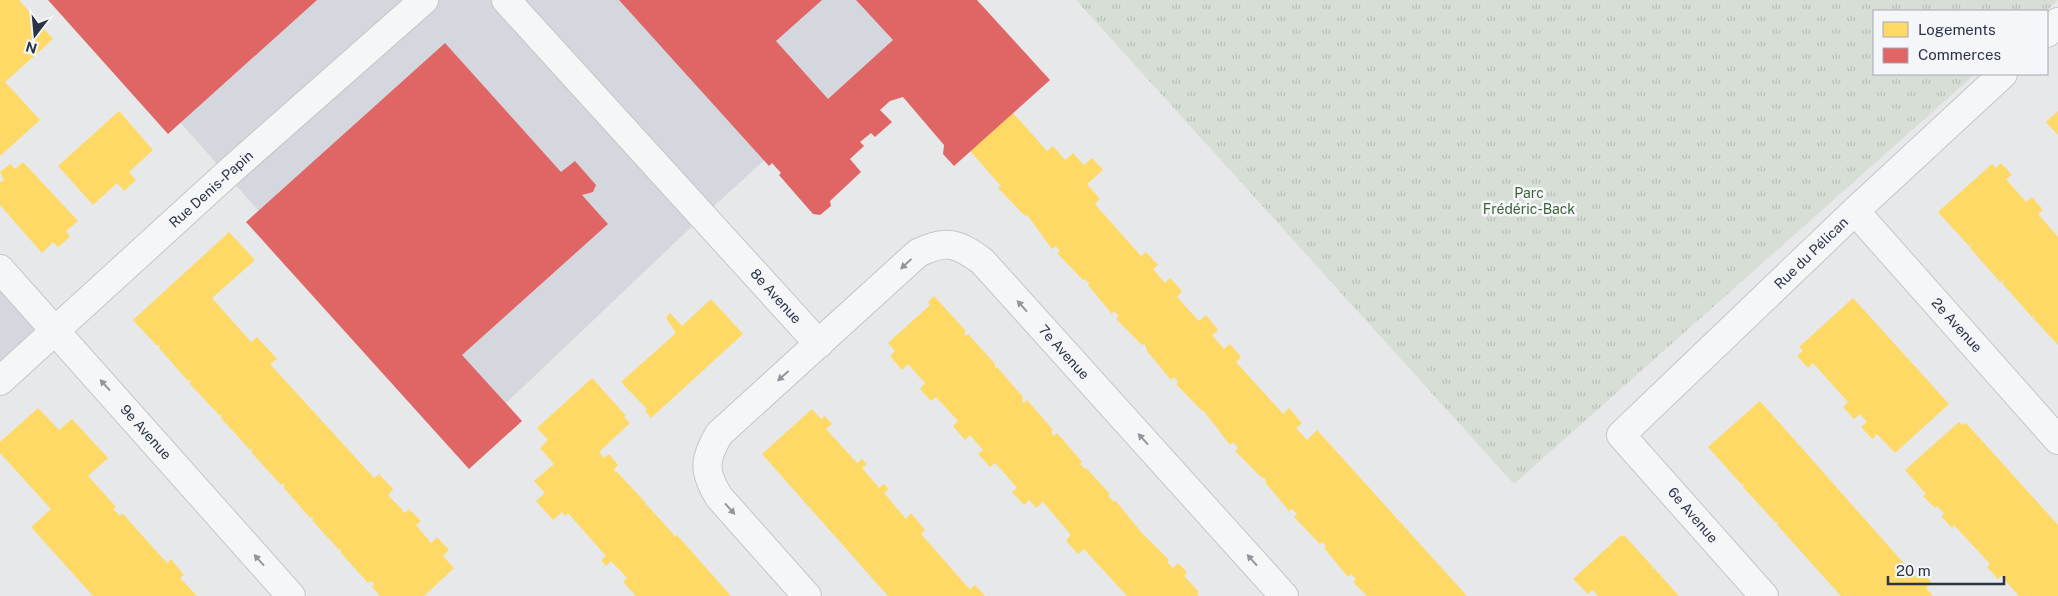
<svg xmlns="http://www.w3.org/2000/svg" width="2058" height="596" font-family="'Public Sans',sans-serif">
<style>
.built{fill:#d4d7dd}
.park{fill:url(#park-tufts)}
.homes{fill:#ffd966}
.shops{fill:#e06666}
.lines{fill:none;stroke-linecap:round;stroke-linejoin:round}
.minor-casing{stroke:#c4c6c8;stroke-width:30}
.minor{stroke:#f5f6f7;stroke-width:28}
.oneway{fill:#90959e}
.labels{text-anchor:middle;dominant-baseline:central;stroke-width:5;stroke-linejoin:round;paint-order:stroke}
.street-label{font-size:14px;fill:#2b3445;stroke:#f4f6f9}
.park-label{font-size:14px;fill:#3f6138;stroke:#f4f6f9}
</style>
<defs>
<pattern id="park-tufts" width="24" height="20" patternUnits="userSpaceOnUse" patternTransform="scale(1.25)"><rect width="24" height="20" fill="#d6ded6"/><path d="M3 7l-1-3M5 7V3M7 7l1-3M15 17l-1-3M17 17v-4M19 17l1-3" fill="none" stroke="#b8bfb9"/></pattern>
</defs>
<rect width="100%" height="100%" fill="#e6e8ea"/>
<path class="built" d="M72 0H941L704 215 464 443Z
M0 269 56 331 0 382Z"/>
<path class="park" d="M1076 0H2058L2046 11H1874V74H1975L1514 484Z"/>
<path class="homes" d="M0 0H19L53 39 5 82 40 120 0 156Z
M119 111 153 150 129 172 136 180 124 191 117 183 93 205 58 166Z
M2058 111V135L2046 122Z
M1013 113 1047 151 1053 146 1065 160 1073 153 1084 165 1092 158 1103 170 1087 184 1100 199 1095 204 1100 210 1141 256 1146 252 1158 265 1153 269 1165 283 1170 278 1182 291 1177 297 1199 321 1206 315 1218 330 1212 335 1224 349 1230 344 1241 357 1236 362 1283 414 1289 408 1302 423 1296 428 1307 440 1317 430 1467 596H1367L1353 582 1356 579 1351 574 1348 577 1324 548 1326 546 1322 542 1320 544 1294 517 1297 514 1292 509 1289 511 1265 482 1266 481 1265 478 1261 477 1235 451 1238 448 1236 445 1233 442 1230 445 1203 410 1202 411 1176 384 1178 382 1176 379 1174 377 1171 380 1147 351 1146 347 1144 344 1142 345 1116 319 1119 316 1114 311 1112 314 1088 285 1089 283 1085 279 1083 280 1057 253 1060 251 1056 246 1052 249 1028 216 1024 215 998 188 1001 186 970 151Z
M23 162 78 221 66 231 70 237 58 247 53 242 42 253 0 205V182L4 180 0 172 10 164 15 169Z
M2001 163 2012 175 2006 179 2026 202 2032 197 2043 210 2038 214 2058 237V345L2033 318 2035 315 2032 317 2002 283 2004 280 2000 282 1970 248 1972 243 1969 246 1938 212 1992 164 1996 168Z
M229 232 255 260 212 298 251 342 257 337 277 359 270 364 374 478 379 474 393 489 388 495 405 513 409 509 421 521 416 525 431 543 437 537 449 550 443 556 454 568 424 596H380L372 587 374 585 373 582 371 581 368 583 341 553V548L339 550 312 520 314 518 313 517 310 518 283 487 285 485 283 483 281 485 252 453V448L250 450 221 418 222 415H219L190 384 191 380 188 381 159 348 160 345 157 346 133 320Z
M934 296 966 331 964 334 966 336 968 334 995 364V369L997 367 1023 397 1022 401 1024 403 1027 400 1053 430 1051 432 1054 436 1057 433 1082 462 1080 464 1085 469 1086 468 1110 494 1108 496 1114 502 1115 500 1141 532 1169 560 1167 562 1173 568 1178 563 1187 572 1184 576 1199 592 1197 594 1199 596H1127L1084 549 1078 554 1069 544 1066 540 1071 535 1043 502 1036 508 1029 500 1024 505 1012 492 1017 488 1006 475 995 463 990 467 978 454 983 450 970 435 965 440 953 426 958 421 936 397 931 401 920 389 925 383 908 364 902 370 890 356 895 351 888 343 930 305 928 302Z
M1853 298 1949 404 1895 453 1877 434 1872 439 1861 427 1867 422 1860 414 1854 419 1843 407 1848 402 1813 363 1808 368 1797 356 1803 351 1799 347Z
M711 299 743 334 651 418 645 411 647 409 621 382 676 333 666 318 670 313 682 326Z
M592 378 626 416 624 417 630 423 599 452 604 458 609 454 618 465 614 469 615 472H617L646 503 644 505 646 504 674 535 673 537 677 535 731 596H636L623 582 627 578 611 561 606 566 601 560 606 556 568 513 565 516 562 512 553 520 536 501 545 493 534 481 554 464 540 448 548 440 537 428Z
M1760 401 1916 577 1922 572 1932 583 1926 588 1933 596H1841L1777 525 1779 521 1776 523 1743 487 1744 483 1742 485 1708 447Z
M38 408 59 430 72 419 108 458 88 476 116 507 113 509 120 516 122 513 167 563 171 559 184 575 180 578 197 596H93L31 527 51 509 0 453V442Z
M812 409 821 419 825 416 832 424 826 429 857 463 862 459 867 464 862 468 879 488 884 484 889 489 884 493 906 519 911 513 925 530 921 534 965 584 970 589 975 585 985 596H888L762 454Z
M1959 422 1962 425 1966 423 2058 525V596H2019L2001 576 1998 579 1987 567 1990 564 1954 525 1952 528 1941 516 1944 514 1940 509 1937 506 1935 508 1923 496 1926 494 1905 470Z
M1621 535 1622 537 1624 535 1653 567 1650 569 1654 568 1679 596H1598L1593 590 1588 594 1573 579Z"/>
<path class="shops" d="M48 0H317L168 134Z
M619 0H822L776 41 828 99 893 40 856 0H977L1050 80 954 166 943 154 944 145 903 97 890 101 880 110 892 122 875 137 871 133 860 142 864 146 850 159 861 172 830 201 831 206 820 215 813 214 779 175 781 173 772 163 769 166Z
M445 43 561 172 575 161 596 185 593 192 582 195 608 224 462 355 522 421 469 469 246 222Z"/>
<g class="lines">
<defs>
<path id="minor" d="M506 0 819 344
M2047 33 2058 22
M1855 211 2058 440
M0 269 291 596
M0 381 229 172 424 0
M807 596 719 497C703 471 704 460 719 434L918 253C946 239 957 243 982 261L1284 596
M1764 596 1621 435 1855 211 2003 74"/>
</defs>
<use href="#minor" class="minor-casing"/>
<use href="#minor" class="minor"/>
</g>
<defs><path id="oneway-solid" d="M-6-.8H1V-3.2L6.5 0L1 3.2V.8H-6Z" transform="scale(1.25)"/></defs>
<g class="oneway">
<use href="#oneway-solid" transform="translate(906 264) rotate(137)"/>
<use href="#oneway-solid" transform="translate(1022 306) rotate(-132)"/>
<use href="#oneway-solid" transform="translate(783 376) rotate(138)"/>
<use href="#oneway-solid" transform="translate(105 385) rotate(-132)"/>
<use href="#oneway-solid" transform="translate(1143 439) rotate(-132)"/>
<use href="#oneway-solid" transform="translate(730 509) rotate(48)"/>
<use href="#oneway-solid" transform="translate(259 560) rotate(-132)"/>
<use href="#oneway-solid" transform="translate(1252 560) rotate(-132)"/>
</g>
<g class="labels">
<g class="street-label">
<text transform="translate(211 189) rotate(-42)">Rue Denis-Papin</text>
<text transform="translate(1811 253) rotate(-44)">Rue du Pélican</text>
<text transform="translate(776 296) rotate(48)">8e Avenue</text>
<text transform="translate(1957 325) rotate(48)">2e Avenue</text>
<text transform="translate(1064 352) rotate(48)">7e Avenue</text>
<text transform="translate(146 432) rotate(48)">9e Avenue</text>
<text transform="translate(1693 515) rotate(49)">6e Avenue</text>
</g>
<g class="park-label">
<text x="1529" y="193">Parc<tspan x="1529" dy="16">Frédéric-Back</tspan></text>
</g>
</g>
<rect x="1873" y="10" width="175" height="65" fill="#f4f6f9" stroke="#a4a8b1"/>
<rect x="1883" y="22" width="25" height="15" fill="#ffd966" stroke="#a4a8b1"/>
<text x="1918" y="35" font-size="15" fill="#2b3445">Logements</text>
<rect x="1883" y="48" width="25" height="15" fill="#e06666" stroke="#a4a8b1"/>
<text x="1918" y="60" font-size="15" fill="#2b3445">Commerces</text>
<g transform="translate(35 35) rotate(196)" stroke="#f4f6f9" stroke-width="4" paint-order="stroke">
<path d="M0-4L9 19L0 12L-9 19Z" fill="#2b3445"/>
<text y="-8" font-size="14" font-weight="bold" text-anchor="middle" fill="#2b3445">N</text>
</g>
<path d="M1888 576v8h116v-8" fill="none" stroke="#2b3445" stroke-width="2.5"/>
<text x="1896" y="576" font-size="15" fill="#2b3445" stroke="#f4f6f9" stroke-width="4" paint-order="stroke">20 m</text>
</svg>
